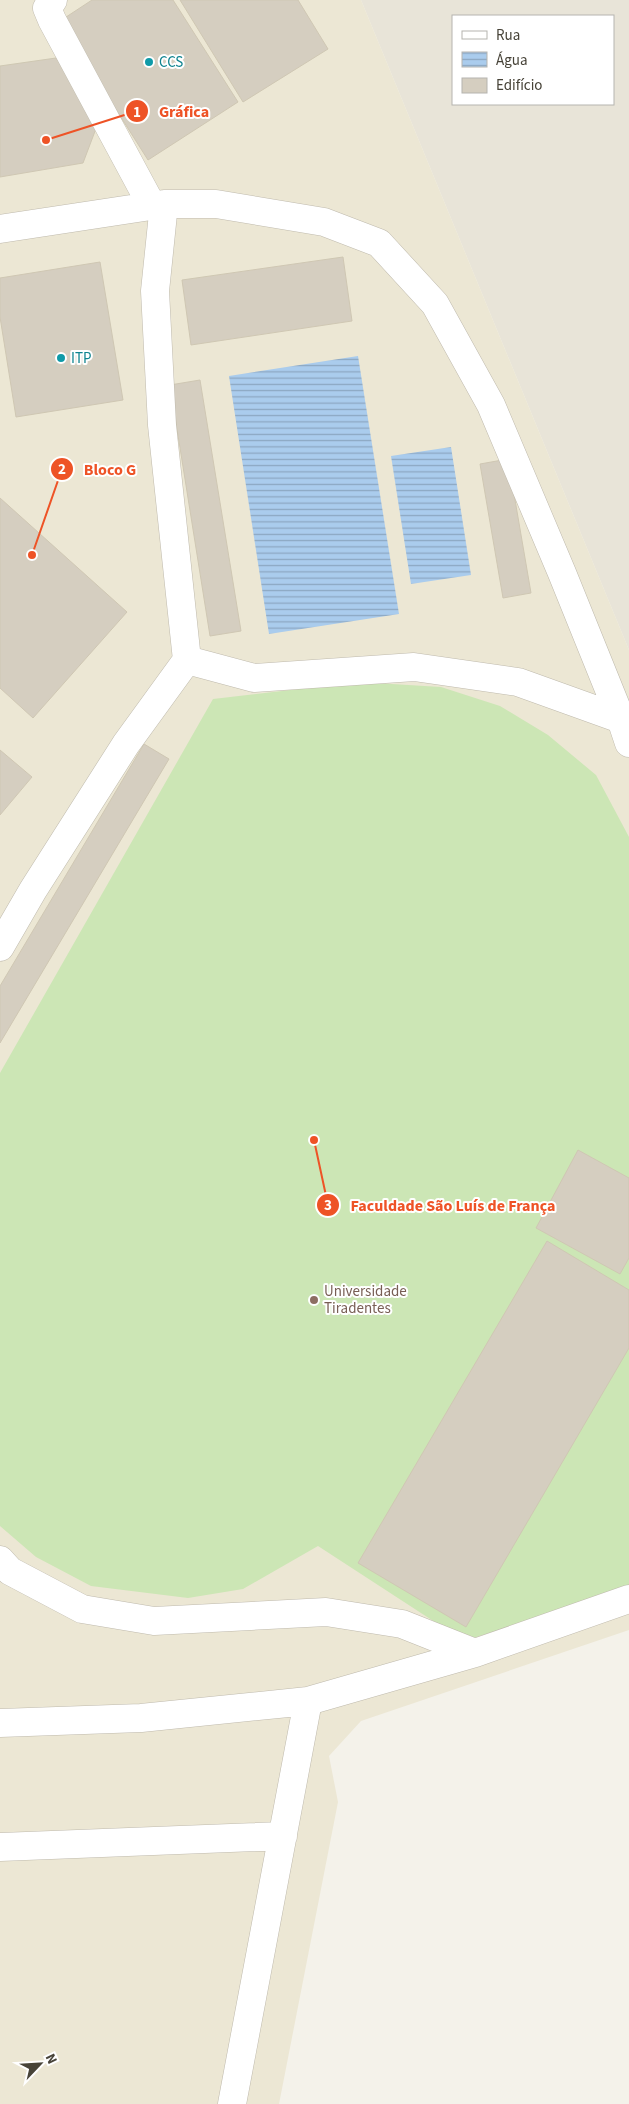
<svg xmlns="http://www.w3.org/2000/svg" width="629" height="2104" font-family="'Source Sans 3',sans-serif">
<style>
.residential{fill:#e8e4d8;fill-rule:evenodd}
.education{fill:#ece7d4}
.pitch{fill:#cce6b5}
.water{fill:url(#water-rules)}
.building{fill:#d5cec0;stroke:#cfc7b3}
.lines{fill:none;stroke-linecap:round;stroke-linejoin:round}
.minor-casing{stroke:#bfbaad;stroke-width:29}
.minor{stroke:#fff;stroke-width:28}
.culture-dot{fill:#0f9aa8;stroke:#fff;stroke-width:2}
.education-dot{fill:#8d6e63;stroke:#fff;stroke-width:2}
.labels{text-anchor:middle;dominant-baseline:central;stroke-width:4;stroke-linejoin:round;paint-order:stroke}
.culture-label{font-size:15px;fill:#0d838f;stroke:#fff;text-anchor:start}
.education-label{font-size:15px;fill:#785e54;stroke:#fff;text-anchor:start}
.leader{fill:none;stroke:#ee5326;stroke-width:2}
.callout-dot{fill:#ee5326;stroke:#fff;stroke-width:2}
.mark-label{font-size:15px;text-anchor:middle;font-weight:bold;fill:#fff}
.callout-label{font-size:16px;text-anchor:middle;font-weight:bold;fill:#ee5326;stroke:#fff;stroke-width:4;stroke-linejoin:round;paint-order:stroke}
</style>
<defs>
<pattern id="water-rules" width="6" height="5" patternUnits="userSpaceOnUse" patternTransform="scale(1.25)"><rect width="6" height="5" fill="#aacced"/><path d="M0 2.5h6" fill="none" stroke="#8ca7c1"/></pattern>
</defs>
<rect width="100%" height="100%" fill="#f4f2ea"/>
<path class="residential" d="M361 0H629V650ZM453 16H613V104H453Z"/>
<path class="education" d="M0 0H361L629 650V1630L361 1721 329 1756 338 1802 279 2104H0Z"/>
<path class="pitch" d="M359 682 441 687 500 706 548 735 596 775 629 837V1585L610 1595 464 1641 318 1546 243 1589 188 1598 91 1586 36 1557 0 1526V1073L213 699Z"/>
<path class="water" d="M358 356 399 614 269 634 229 376Z
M451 447 471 575 411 584 391 456Z"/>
<path class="building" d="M92 0H173L238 102 148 160 60 21Z
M180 0H298L328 49 243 102Z
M56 58 100 118 83 163 0 177V66Z
M343 257 352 321 191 345 182 280Z
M100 262 123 400 16 417 0 317V278Z
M200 380 241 631 210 636 170 385Z
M508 459 531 593 503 598 480 464Z
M0 498 127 612 33 718 0 688Z
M144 744 169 759 0 1043V986Z
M0 750 32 777 0 815Z
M578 1150 629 1178V1258L620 1274 536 1228Z
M547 1241 629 1290V1348L466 1627 358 1563Z"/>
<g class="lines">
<defs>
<path id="minor" d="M53 0 47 8 52 20 152 206
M0 229 164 204H216L324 222 379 243 435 304 491 405 562 573 621 719 629 743
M187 660 254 678 414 667 518 682 621 719
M0 947 33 890 126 744 187 660 162 425 155 291 164 204
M0 1560 10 1571 82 1609 154 1621 326 1612 402 1624 475 1653
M0 1723 141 1718 308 1701
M0 1847 283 1836
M232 2104 308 1701 475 1653 629 1599"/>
</defs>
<use href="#minor" class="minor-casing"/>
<use href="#minor" class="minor"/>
</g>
<g class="culture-dot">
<circle cx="149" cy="62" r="5"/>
<circle cx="61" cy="358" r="5"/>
</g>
<circle class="education-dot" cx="314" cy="1300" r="5"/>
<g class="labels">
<g class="culture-label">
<text x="159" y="62">CCS</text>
<text x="71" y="358">ITP</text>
</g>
<g class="education-label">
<text x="324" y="1291">Universidade<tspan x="324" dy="17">Tiradentes</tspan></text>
</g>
</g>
<path class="leader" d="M46 140L137 111M32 555L62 469M314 1140L328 1205"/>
<g class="callout-dot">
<circle cx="46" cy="140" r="5"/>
<circle cx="32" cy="555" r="5"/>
<circle cx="314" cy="1140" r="5"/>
<circle cx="137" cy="111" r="12"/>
<circle cx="62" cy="469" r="12"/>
<circle cx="328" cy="1205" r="12"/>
</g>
<g class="mark-label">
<text x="137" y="117">1</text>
<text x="62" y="474">2</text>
<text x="328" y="1210">3</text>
</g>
<g class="callout-label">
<text x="184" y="117">Gráfica</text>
<text x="110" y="475">Bloco G</text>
<text x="453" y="1211">Faculdade São Luís de França</text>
</g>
<rect x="452" y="15" width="162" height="90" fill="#ffffff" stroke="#b5b4af"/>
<rect x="462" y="31" width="25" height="8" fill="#ffffff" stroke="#b5b4af"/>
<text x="496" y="40" font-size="15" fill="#474338">Rua</text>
<rect x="462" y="52" width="25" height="15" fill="url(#water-rules)" stroke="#b5b4af"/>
<text x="496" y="65" font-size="15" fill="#474338">Água</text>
<rect x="462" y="78" width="25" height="15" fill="#d5cec0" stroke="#b5b4af"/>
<text x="496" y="90" font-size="15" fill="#474338">Edifício</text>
<g transform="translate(40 2064) rotate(65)" stroke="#ffffff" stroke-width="4" paint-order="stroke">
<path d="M0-4L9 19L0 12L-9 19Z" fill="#474338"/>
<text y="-8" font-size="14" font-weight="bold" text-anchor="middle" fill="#474338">N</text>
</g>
</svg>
